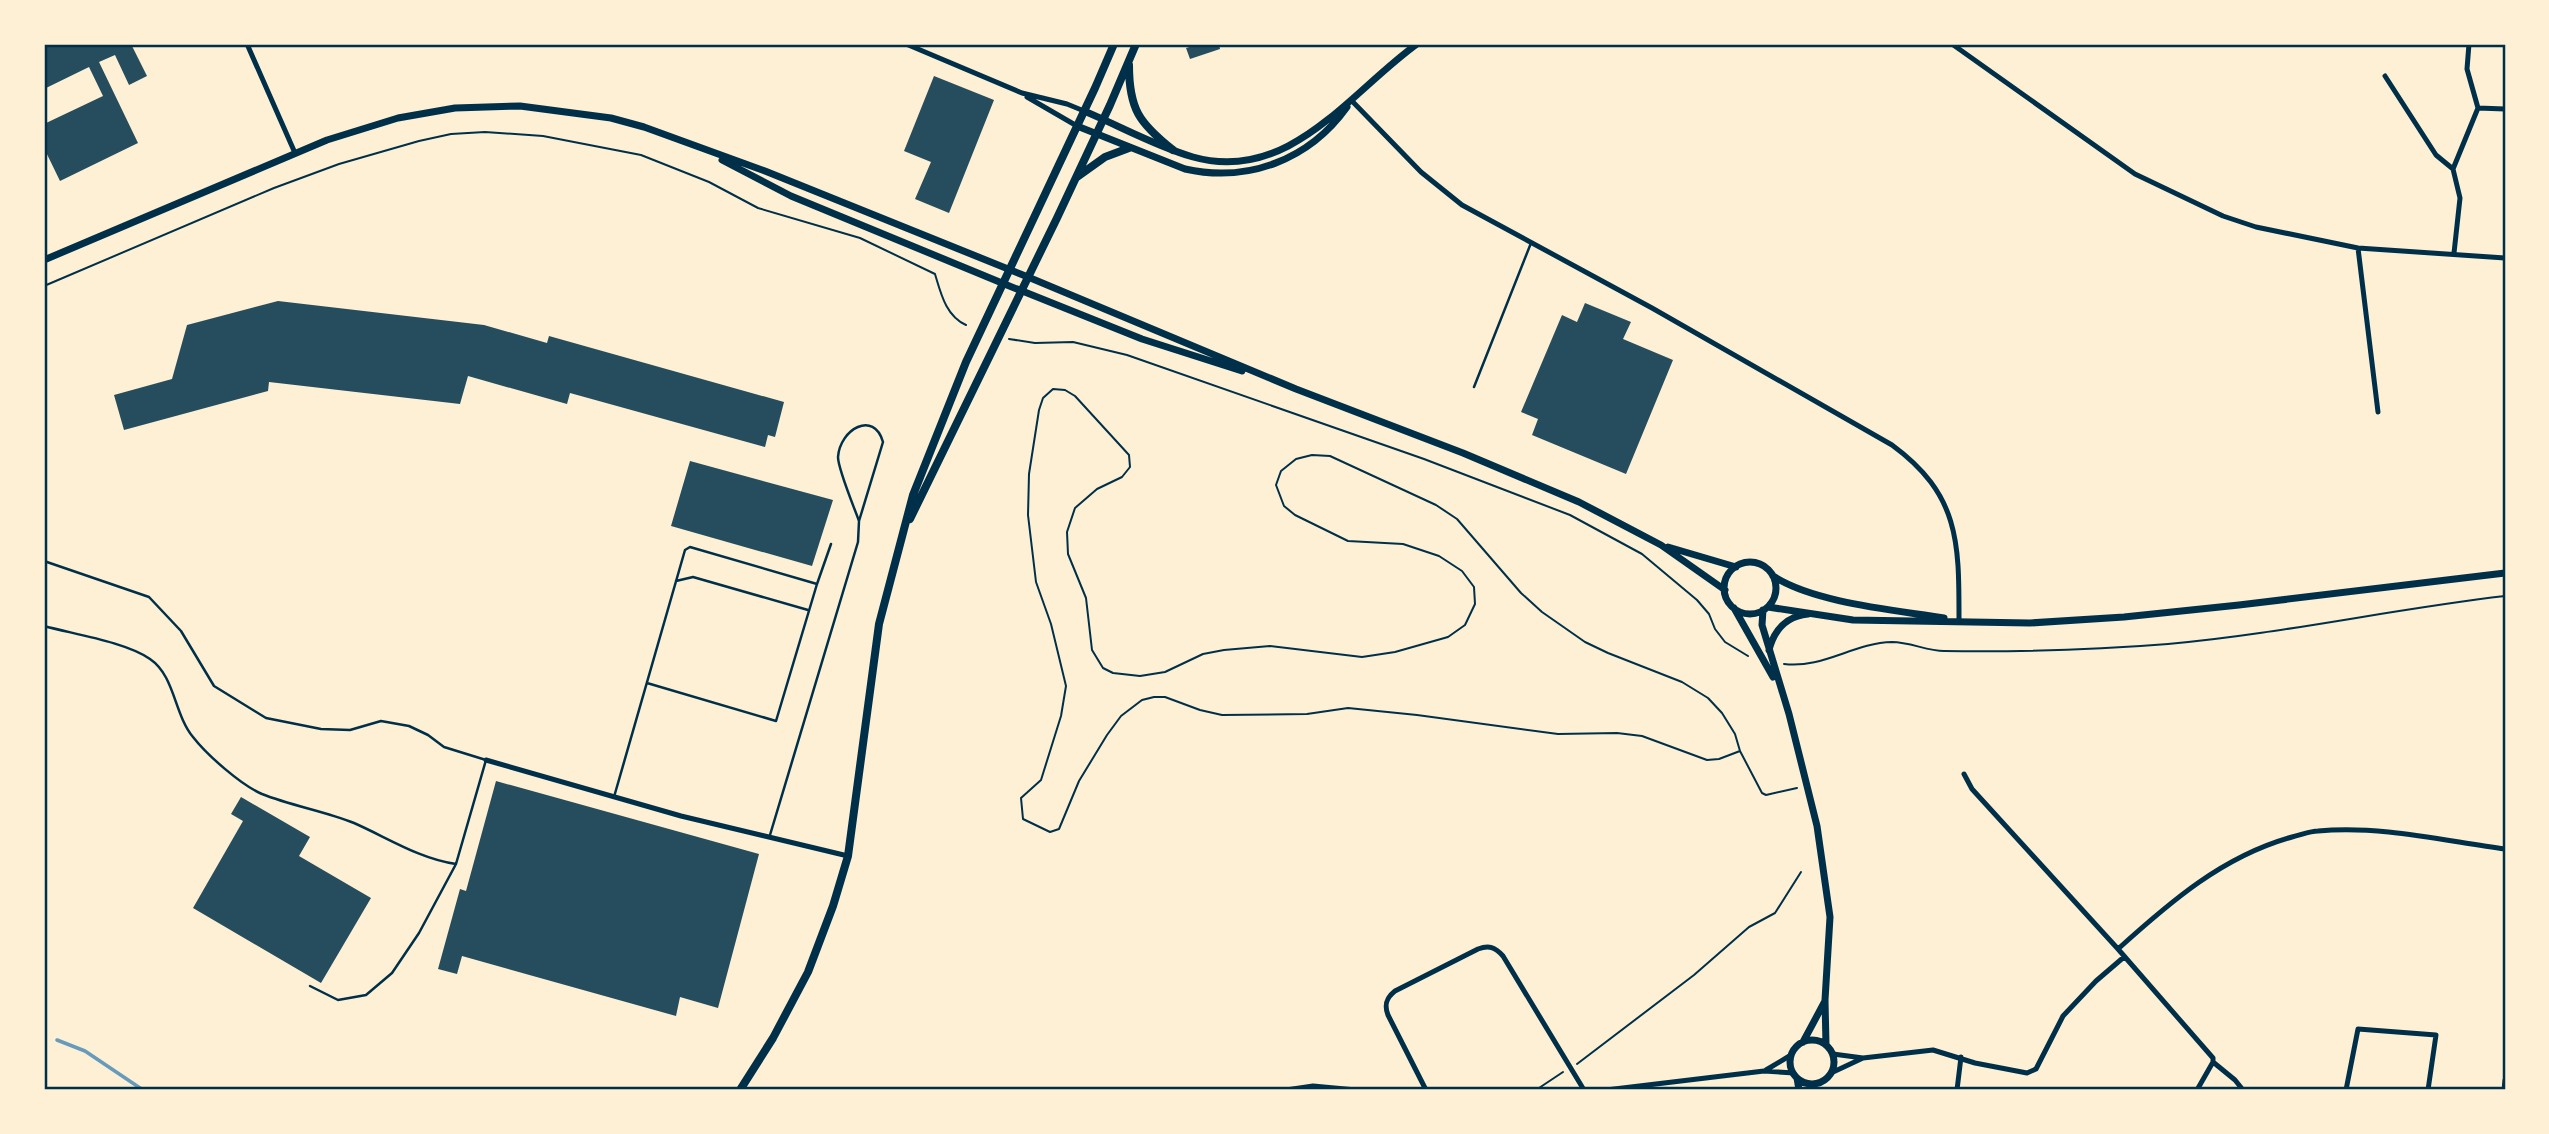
<svg xmlns="http://www.w3.org/2000/svg" width="2549" height="1134" font-family="'Source Sans 3',sans-serif">
<style>
.lines{fill:none;stroke-linecap:round;stroke-linejoin:round}
.stream{stroke:#669bbc;stroke-width:3.5}
.building{fill:#264d5e}
.path{stroke:#003049;stroke-width:2}
.service{stroke:#003049;stroke-width:2.5}
.minor{stroke:#003049;stroke-width:5}
.tertiary{stroke:#003049;stroke-width:7}
.secondary{stroke:#003049;stroke-width:8}
.neatline{fill:none;stroke:#003049;stroke-width:2.5}
</style>
<rect width="100%" height="100%" fill="#fdf0d5"/>
<g class="lines">
<path class="stream" d="M57 1040 85 1051 143 1090"/>
</g>
<path class="building" d="M44 44H131L147 76 129 85 115 55 99 62 138 143 60 181 44 148V124L103 96 89 67 44 89Z
M1200 44H1219L1220 49 1190 59 1186 48Z
M934 76 994 100 949 213 915 199 931 162 904 151Z
M278 301 484 325 547 343 549 336 784 402 775 437 768 435 765 447 570 393 567 404 468 376 460 404 269 382 268 391 124 430 114 395 172 379 187 325Z
M1585 303 1631 322 1623 339 1673 360 1626 474 1532 435 1538 419 1521 412 1562 315 1577 322Z
M690 461 833 500 812 566 671 526Z
M496 781 759 854 718 1008 680 997 676 1016 462 956 457 974 438 969 460 889 466 891Z
M241 797 310 837 299 856 371 898 321 983 193 908 243 821 231 814Z"/>
<g class="lines">
<path class="path" d="M44 286 274 188 339 164 419 141 451 134 485 132 543 136 641 155 709 182 758 208 860 238 935 274C941 294 946 316 966 325
M1009 339 1035 343 1073 342 1127 355 1424 459 1570 515 1642 554 1697 600 1709 614 1715 629 1725 642 1748 656
M1784 664C1822 669 1854 643 1892 642 1910 642 1927 651 1944 651 2018 652 2094 650 2168 644 2281 634 2392 609 2505 596
M1740 751 1719 759 1707 760 1642 736 1617 733 1558 734 1417 715 1348 708 1307 714 1222 715 1200 710 1165 697H1154L1142 700 1121 716 1107 735 1079 781 1059 829 1050 832 1023 819 1021 798 1041 780 1061 716 1066 686 1051 624 1036 582 1028 515 1029 474 1039 410 1043 398 1053 389 1065 390 1075 396 1129 455 1130 467 1122 477 1097 489 1075 508 1067 532 1068 554 1086 598 1092 650 1103 668 1113 673 1140 676 1165 672 1203 654 1224 650 1270 646 1362 657 1395 652 1448 637 1465 625 1475 604 1474 587 1462 571 1439 556 1403 544 1348 541 1295 515 1284 506 1276 485 1281 471 1296 459 1312 455 1330 456 1436 505 1457 519 1521 593 1542 612 1585 642 1608 653 1682 682 1708 698 1722 713 1735 734 1740 751 1762 793 1766 795 1797 788
M1577 1064 1694 975 1749 927 1775 913 1801 872
M1527 1090 1539 1088 1563 1072"/>
<path class="service" d="M1474 387 1531 243
M44 561 149 597 181 631 214 686 266 718 321 729 350 730 381 721 409 726 428 735 444 747 486 760 456 864 419 933 392 973 366 995 338 1000 310 986
M676 581 693 577 808 610
M817 584 831 544
M44 626C73 634 126 642 150 659 175 676 174 714 193 737 207 755 241 785 262 794 292 806 324 811 354 823 388 838 420 859 456 864
M614 797 685 550 690 547 817 584 776 721 647 683
M770 835 858 542 859 521 883 442C874 410 840 429 838 457 838 469 854 507 859 521"/>
<path class="minor" d="M247 44 295 153
M906 44 1022 93 1067 104 1084 111
M1952 44 2135 174 2223 216 2256 227 2358 248 2505 258
M2469 44 2467 69 2478 108
M2385 76 2436 155 2453 169
M1027 97 1077 126
M1352 101 1421 172 1462 205 1652 308 1892 445C1960 495 1959 543 1959 620
M2453 169 2478 108 2505 109
M2453 169 2460 198 2454 253
M2358 248 2378 412
M486 760 681 816 848 856
M1964 774 1972 789 2118 949 2213 1058V1062L2235 1080 2243 1090
M2118 949C2170 902 2223 856 2292 837 2301 835 2310 831 2318 831 2380 825 2445 841 2505 849
M1833 1054 1863 1058 1933 1050 1975 1063 2027 1073 2036 1069 2063 1016 2096 981 2124 957
M1766 1070 1791 1055
M1831 1073 1863 1058
M1286 1090 1313 1086 1356 1090
M1426 1090 1388 1015C1384 1005 1386 998 1395 991L1478 949C1489 945 1495 947 1503 956L1584 1090
M1606 1090 1764 1071 1794 1073
M1957 1090 1961 1057
M2197 1090 2213 1062
M2346 1090 2358 1029 2436 1035 2428 1090
M2504 1090 2505 1080"/>
<path class="tertiary" d="M1084 111C1120 126 1155 146 1193 157 1289 184 1349 93 1417 44
M1077 126 1185 169C1248 183 1309 160 1347 107
M722 160 791 196 1002 283 1142 339 1242 371
M44 260 327 140 398 118 455 108 520 106 611 118 644 127 765 171 1028 277 1296 389 1463 453 1579 502 1661 545 1725 590
M1668 547 1736 567
M1724 588a26 26 0 1 1 52 0a26 26 0 1 1-52 0Z
M1773 576C1814 603 1895 610 1944 618
M1768 607 1853 620 2030 623 2124 617 2239 605 2505 573
M1734 608 1773 677
M1763 610 1762 625 1789 714 1817 826 1830 917 1825 1000 1826 1045
M1769 650C1774 630 1787 616 1808 614
M1790 1062a22 22 0 1 1 44 0a22 22 0 1 1-44 0Z
M1803 1042 1825 1001
M1797 1078 1799 1090"/>
<path class="secondary" d="M1129 65C1129 109 1139 123 1173 150
M1077 177 1105 157 1129 148
M910 519 1057 218 1110 105 1136 44
M740 1090 773 1038 808 972 833 906 848 856 879 624 913 495 966 362 1095 88 1114 44"/>
</g>
<rect width="2549" height="1134" fill="none" stroke="#fdf0d5" stroke-width="91"/>
<rect x="46" y="46" width="2458" height="1042" class="neatline"/>
</svg>
